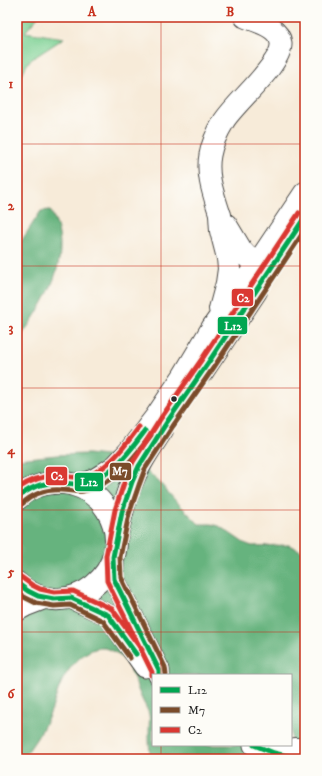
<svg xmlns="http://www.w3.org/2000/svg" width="322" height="776" font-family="'IM FELL DW Pica',serif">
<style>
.green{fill:#7ed194;stroke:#547e60}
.forest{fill:#66b37e;stroke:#486f54;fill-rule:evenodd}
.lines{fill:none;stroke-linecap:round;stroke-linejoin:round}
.minor-casing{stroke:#4a4845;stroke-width:23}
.major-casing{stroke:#4a4845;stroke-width:24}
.highway-casing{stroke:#4a4845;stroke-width:24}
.minor{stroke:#fff;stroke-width:21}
.major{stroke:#fff;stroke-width:22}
.highway{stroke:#fff;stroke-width:22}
.bus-1-casing{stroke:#fdfcf7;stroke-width:8}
.bus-2-casing{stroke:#fdfcf7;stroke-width:8}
.bus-3-casing{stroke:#fdfcf7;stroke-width:8}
.bus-1{stroke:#00a651;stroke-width:5}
.bus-2{stroke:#7a4b2a;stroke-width:5}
.bus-3{stroke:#da3832;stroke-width:5}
.grid{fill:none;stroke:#c8321e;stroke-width:1;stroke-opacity:0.55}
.bus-dot{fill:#2b2b2b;stroke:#fdfcf7;stroke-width:1.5}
.line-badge{stroke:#fdfcf7;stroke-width:1.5}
.badge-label{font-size:11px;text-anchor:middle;font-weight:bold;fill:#fff}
.neatline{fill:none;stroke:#c8321e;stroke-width:1.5}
.grid-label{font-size:13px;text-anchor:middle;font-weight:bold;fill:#c8321e}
</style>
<rect width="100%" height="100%" fill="#fdfcf7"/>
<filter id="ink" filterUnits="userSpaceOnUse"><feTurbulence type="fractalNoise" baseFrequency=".025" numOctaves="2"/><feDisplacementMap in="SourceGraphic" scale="8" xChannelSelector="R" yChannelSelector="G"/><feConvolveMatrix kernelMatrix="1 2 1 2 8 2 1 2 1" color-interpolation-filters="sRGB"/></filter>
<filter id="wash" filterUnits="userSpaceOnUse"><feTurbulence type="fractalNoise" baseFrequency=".012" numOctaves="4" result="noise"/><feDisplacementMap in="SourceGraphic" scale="16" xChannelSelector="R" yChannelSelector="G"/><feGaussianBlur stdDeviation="0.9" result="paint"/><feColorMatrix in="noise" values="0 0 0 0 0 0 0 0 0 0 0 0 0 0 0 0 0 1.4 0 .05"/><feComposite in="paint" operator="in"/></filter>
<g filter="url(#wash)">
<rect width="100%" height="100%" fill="#f7ebd9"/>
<path class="green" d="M17 17H38L25 32 64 38 29 61 17 83Z"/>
<path class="forest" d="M50 210C77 257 44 304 17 342V248L31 226 41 211Z
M88 454 133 459 159 482 174 499 199 524H211L219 526 244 543 252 546 289 545 303 552 305 551V759H151C149 750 149 741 149 732 149 726 150 719 149 714 147 708 143 702 141 697 134 681 131 663 116 653 95 637 72 662 62 681 56 693 54 706 48 718 41 733 32 746 22 759H17V459L57 455ZM153 675H291V745H153Z"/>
</g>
<g filter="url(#ink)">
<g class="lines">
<defs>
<path id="minor" d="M220 215C214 195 206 176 210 155 212 143 218 131 224 121 235 103 283 63 281 43 279 27 257 22 245 17
M113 557 114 579 159 670V675
M71 598 108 615 145 667
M254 745 274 753 290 757"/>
<path id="major" d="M226 225 241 250 256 266 257 276 256 280
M220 309 227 283 229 269 228 258 221 231 220 215
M202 372 256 291
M73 485 83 484 91 482 104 474 116 466 129 452 156 417 183 377 213 327 256 266 305 193
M17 499C30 485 52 480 71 484 86 488 99 497 107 510 142 568 67 629 17 583
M116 539C120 520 124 500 132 482 139 463 151 447 162 430
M17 610 26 605 44 598"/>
<path id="highway" d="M274 753 295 749H305"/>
</defs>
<use href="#minor" class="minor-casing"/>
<use href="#major" class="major-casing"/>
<use href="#highway" class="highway-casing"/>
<use href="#minor" class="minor"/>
<use href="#major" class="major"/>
<use href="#highway" class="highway"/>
<defs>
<path id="bus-1" d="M17 499C29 487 45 482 62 483 69 483 76 485 83 484 111 478 129 452 145 431
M17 583 28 591 38 596 54 599 71 598 108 615 136 654
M159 675V670L114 579 113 557 122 512 132 482 139 466 167 422 208 363 305 217
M254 745 274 753 299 759"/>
<path id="bus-2" d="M22 504C33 494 46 489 61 490 69 490 76 492 83 491 113 486 134 458 151 435
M17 592 24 597 36 603 54 606 70 605 103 621 130 658
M166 675 165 667 121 577 120 557 129 514 139 485 145 469 173 426 214 367 305 230"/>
<path id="bus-3" d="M17 489C30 480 45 475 61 476 67 476 73 478 79 477 105 475 125 446 139 427
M21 577 32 585 40 589 54 592 73 591 112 609 142 650
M152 675V672L107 581 106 556 115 510 125 480 133 462 161 418 202 359 299 213"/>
</defs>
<use href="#bus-1" class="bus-1-casing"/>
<use href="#bus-2" class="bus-2-casing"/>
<use href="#bus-3" class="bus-3-casing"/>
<use href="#bus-1" class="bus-1"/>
<use href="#bus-2" class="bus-2"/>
<use href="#bus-3" class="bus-3"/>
</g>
</g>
<path class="grid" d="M161 17V675M17 144H305M17 266H305M17 388H305M17 510H305M17 632H305M161 745V759"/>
<circle class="bus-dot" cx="174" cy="399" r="3.5"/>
<g class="line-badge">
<rect x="231" y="288" width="23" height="19" rx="4" fill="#da3832"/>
<rect x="217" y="316" width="31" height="19" rx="4" fill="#00a651"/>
<rect x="109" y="462" width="23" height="19" rx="4" fill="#7a4b2a"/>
<rect x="45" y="466" width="23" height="20" rx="4" fill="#da3832"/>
<rect x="74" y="472" width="30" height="20" rx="4" fill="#00a651"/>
</g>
<g class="badge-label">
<text x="243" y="302">C2</text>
<text x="233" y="330">L12</text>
<text x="120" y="475">M7</text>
<text x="57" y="480">C2</text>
<text x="89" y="486">L12</text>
</g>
<rect width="322" height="776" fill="none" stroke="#fdfcf7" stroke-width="44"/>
<rect x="152" y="674" width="140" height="72" fill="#fdfcf7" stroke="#a9a8a5"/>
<rect x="160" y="687" width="20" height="6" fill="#00a651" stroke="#a9a8a5"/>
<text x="188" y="694" font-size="12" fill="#2b2b2b">L12</text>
<rect x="160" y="707" width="20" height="6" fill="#7a4b2a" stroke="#a9a8a5"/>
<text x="188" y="714" font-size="12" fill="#2b2b2b">M7</text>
<rect x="160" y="727" width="20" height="6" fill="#da3832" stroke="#a9a8a5"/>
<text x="188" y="734" font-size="12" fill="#2b2b2b">C2</text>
<rect x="22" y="22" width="278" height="732" class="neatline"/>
<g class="grid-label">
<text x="92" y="16">A</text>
<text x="230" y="16">B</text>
<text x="11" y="88">1</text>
<text x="11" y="210">2</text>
<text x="11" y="332">3</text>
<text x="11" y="454">4</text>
<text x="11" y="576">5</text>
<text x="11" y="698">6</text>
</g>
</svg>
